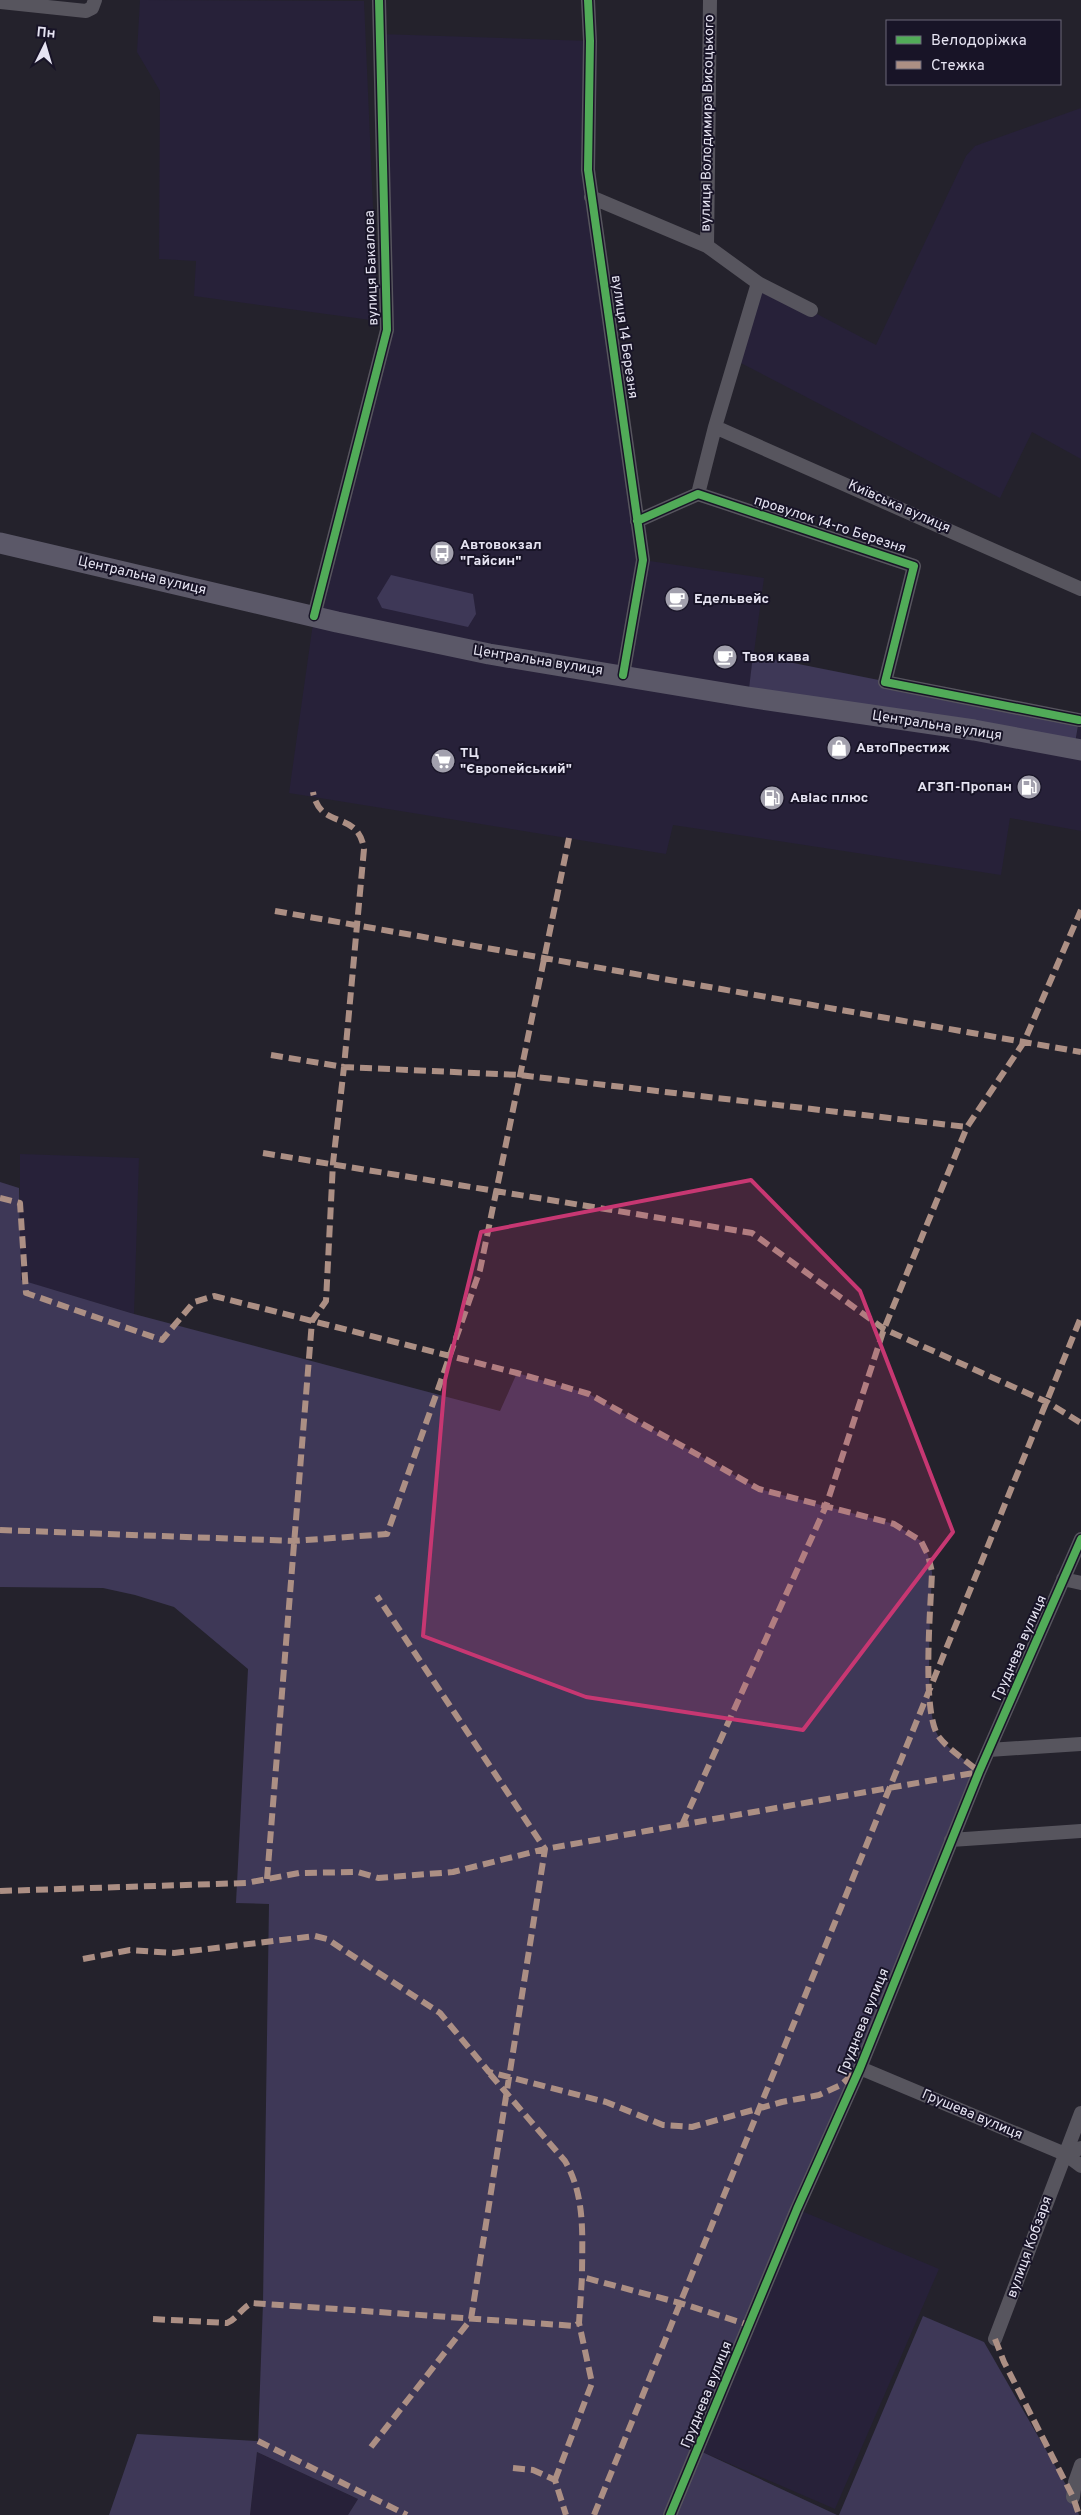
<svg xmlns="http://www.w3.org/2000/svg" width="1081" height="2515" font-family="Overpass,sans-serif">
<style>
.built{fill:#272139}
.green{fill:#3e3857}
.lines{fill:none;stroke-linecap:round;stroke-linejoin:round}
.minor{stroke:#57555e;stroke-width:14}
.highway{stroke:#5b5868;stroke-width:21}
.quiet{stroke:#ac8f84;stroke-width:6;stroke-dasharray:12 6;stroke-linecap:butt}
.cycleway-casing{stroke:#181427;stroke-width:11}
.cycleway{stroke:#51ab58;stroke-width:8}
.marked{fill:#c73772;fill-opacity:0.2;stroke:#c73772;stroke-width:4;stroke-linejoin:round}
.labels{text-anchor:middle;dominant-baseline:central;stroke-width:4;stroke-linejoin:round;paint-order:stroke}
.street-label{font-size:14px;fill:#e6e4f2;stroke:#181427}
.poi-label{font-size:14px;font-weight:bold;fill:#e6e4f2;stroke:#181427;text-anchor:start}
</style>
<rect width="100%" height="100%" fill="#24222c"/>
<path class="built" d="M140 0 364 1 378 321 194 296 196 261 159 259 160 91 137 52Z
M379 34 590 41 588 170 643 560 764 578 748 697 1074 748 1081 712V831L1010 818 1001 875 673 825 666 854 289 793 314 616 387 330Z
M1081 108V459L1032 432 1000 498 735 360 758 283 876 345 966 156 975 146Z
M20 1154 139 1158 134 1314 20 1280Z
M797 2209 939 2269 835 2509 698 2450Z
M257 2452 343 2492 358 2499 348 2515H250Z"/>
<path class="green" d="M391 575 473 594 476 614 468 627 382 608 377 598Z
M753 655 1079 720 1074 749 748 697Z
M0 1182 19 1188 21 1280 134 1314 500 1411 517 1373 589 1394 759 1489 894 1524 921 1541 928 1555 932 1572C931 1603 923 1716 939 1737 949 1750 967 1761 979 1772L698 2450 837 2515H348L358 2499 257 2452 250 2515H109L137 2434 258 2441 263 2303 269 1904 236 1903 248 1669 174 1607 135 1595 103 1588 0 1587Z
M923 2316 984 2342 1073 2497 1079 2515H839Z"/>
<g class="lines">
<path class="minor" d="M588 0 590 41 588 170 643 560 623 675
M0 2 86 11 92 8 95 0
M591 197 707 246 758 283 811 310
M707 246 710 0
M715 427 1081 589
M698 494 715 427 758 283
M637 521 698 494 914 566 885 682 1079 720
M314 616 387 330 379 0
M1063 1579 1081 1583
M989 1750 1081 1744
M951 1840 1081 1831
M860 2068 1065 2154 1081 2166
M1065 2154 1081 2148
M995 2339 1081 2113
M1073 2497 1075 2482 1081 2465
M670 2515 797 2209 860 2068 979 1772 1081 1539"/>
<path class="highway" d="M0 543 337 622 489 654 748 697 974 730 1081 750"/>
<path class="quiet" d="M275 911 1081 1052
M271 1055 344 1067 519 1075 967 1127
M263 1153 752 1233 884 1329 1047 1402 1081 1423
M0 1198 20 1203 26 1293 162 1340 194 1302 214 1296 517 1373 589 1394 759 1489 894 1524 921 1541 928 1555 932 1572C931 1604 921 1714 939 1737 949 1750 967 1761 979 1772
M0 1530 294 1541 387 1534 480 1270 569 838
M682 1825 826 1506 884 1329 967 1127 1024 1042 1081 910
M267 1879 312 1321 326 1301 333 1163 344 1067 364 849C358 809 320 831 313 792
M0 1891 246 1883 299 1873 358 1872 378 1878 453 1872 545 1849 979 1772
M83 1959 130 1950 174 1953 315 1936 327 1939 440 2013 489 2072 606 2102 663 2125 692 2127 782 2102 819 2095 841 2085 855 2072
M490 2074 565 2161C586 2197 582 2237 582 2277
M153 2319 227 2323C237 2319 241 2308 252 2303L575 2326 579 2323 582 2277 680 2303 749 2325
M995 2339 1004 2362 1073 2497 1079 2515
M258 2441 407 2515
M371 2447 471 2319 545 1849 377 1596
M513 2468 533 2470 555 2480 566 2515
M555 2480 592 2383 579 2323
M594 2515 1081 1317"/>
<defs>
<path id="cycleway" d="M588 0 590 41 588 170 643 560 623 675
M637 521 698 494 914 566 885 682 1079 720
M314 616 387 330 379 0
M670 2515 797 2209 860 2068 979 1772 1081 1539"/>
</defs>
<use href="#cycleway" class="cycleway-casing"/>
<use href="#cycleway" class="cycleway"/>
</g>
<path class="marked" d="M751 1180 860 1291 953 1532 803 1730 586 1697 423 1636 445 1380 481 1232Z"/>
<defs>
<symbol id="bus-disc" viewBox="-11 -11 22 22"><circle r="9.5" fill="#a2a0ad" stroke="#181427"/><path d="M-5-6H5V4H4V6H2V4H-2V6H-4V4H-5ZM-3.5-4V0h7V-4ZM-3.5 1.2v1.5H-2V1.2ZM2 1.2v1.5H3.5V1.2Z" fill="#fff"/></symbol>
<symbol id="cafe-disc" viewBox="-11 -11 22 22"><circle r="9.5" fill="#a2a0ad" stroke="#181427"/><path d="M-5.5-4.5H6V0H3Q3 3.5 0 3.5H-2.5Q-5.5 3.5-5.5 0ZM3-3.2v2h1.7v-2ZM-6 4.5H4V6H-6Z" fill="#fff"/></symbol>
<symbol id="shop-disc" viewBox="-11 -11 22 22"><circle r="9.5" fill="#a2a0ad" stroke="#181427"/><path d="M-5-2.5h2.3a2.7 3.5 0 0 1 5.4 0H5L5.5 6h-11ZM-1.5-2.5h3a1.5 2.3 0 0 0-3 0Z" fill="#fff"/></symbol>
<symbol id="supermarket-disc" viewBox="-11 -11 22 22"><circle r="9.5" fill="#a2a0ad" stroke="#181427"/><path d="M-6-5.5h2.5l.6 2H6L4.5 2H-2.5L-4.4-4H-6ZM-1.5 3.2a1.3 1.3 0 1 0 .1 0ZM3 3.2a1.3 1.3 0 1 0 .1 0Z" fill="#fff"/></symbol>
<symbol id="fuel-disc" viewBox="-11 -11 22 22"><circle r="9.5" fill="#a2a0ad" stroke="#181427"/><path d="M-5.5-6h7V0h2V4h1.3V-2.5L3-4.5l.8-.8L6-3V5H2.5V1h-1V6h-7ZM-4.2-4.7v3.2H.2V-4.7Z" fill="#fff"/></symbol>
</defs>
<g fill-rule="evenodd">
<use href="#bus-disc" x="428" y="539" width="28" height="28"/>
<use href="#cafe-disc" x="663" y="585" width="28" height="28"/>
<use href="#cafe-disc" x="711" y="643" width="28" height="28"/>
<use href="#shop-disc" x="825" y="734" width="28" height="28"/>
<use href="#supermarket-disc" x="429" y="747" width="28" height="28"/>
<use href="#fuel-disc" x="1015" y="773" width="28" height="28"/>
<use href="#fuel-disc" x="758" y="784" width="28" height="28"/>
</g>
<g class="labels">
<g class="street-label">
<text transform="translate(708 123) rotate(-89)">вулиця Володимира Висоцького</text>
<text transform="translate(372 268) rotate(-92)">вулиця Бакалова</text>
<text transform="translate(624 337) rotate(82)">вулиця 14 Березня</text>
<text transform="translate(899 507) rotate(24)">Київська вулиця</text>
<text transform="translate(830 525) rotate(18)">провулок 14-го Березня</text>
<text transform="translate(142 576) rotate(13)">Центральна вулиця</text>
<text transform="translate(538 661) rotate(9)">Центральна вулиця</text>
<text transform="translate(937 726) rotate(9)">Центральна вулиця</text>
<text transform="translate(1020 1648) rotate(-66)">Груднева вулиця</text>
<text transform="translate(864 2022) rotate(-68)">Груднева вулиця</text>
<text transform="translate(972 2115) rotate(23)">Грушева вулиця</text>
<text transform="translate(1030 2247) rotate(-70)">вулиця Кобзаря</text>
<text transform="translate(707 2395) rotate(-68)">Груднева вулиця</text>
</g>
<g class="poi-label">
<text x="460" y="545">Автовокзал<tspan x="460" dy="16">"Гайсин"</tspan></text>
<text x="694" y="599">Едельвейс</text>
<text x="742" y="657">Твоя кава</text>
<text x="856" y="748">АвтоПрестиж</text>
<text x="460" y="753">ТЦ<tspan x="460" dy="16">"Європейський"</tspan></text>
<text x="1012" y="787" text-anchor="end">АГЗП-Пропан</text>
<text x="790" y="798">Авіас плюс</text>
</g>
</g>
<rect x="886" y="20" width="175" height="65" fill="#181427" stroke="#6a6778"/>
<rect x="896" y="36" width="25" height="8" fill="#51ab58" stroke="#6a6778"/>
<text x="931" y="45" font-size="15" fill="#e6e4f2">Велодоріжка</text>
<rect x="896" y="61" width="25" height="8" fill="#ac8f84" stroke="#6a6778"/>
<text x="931" y="70" font-size="15" fill="#e6e4f2">Стежка</text>
<g transform="translate(45 45) rotate(5)" stroke="#181427" stroke-width="4" paint-order="stroke">
<path d="M0-4L9 19L0 12L-9 19Z" fill="#e6e4f2"/>
<text y="-8" font-size="14" font-weight="bold" text-anchor="middle" fill="#e6e4f2">Пн</text>
</g>
</svg>
